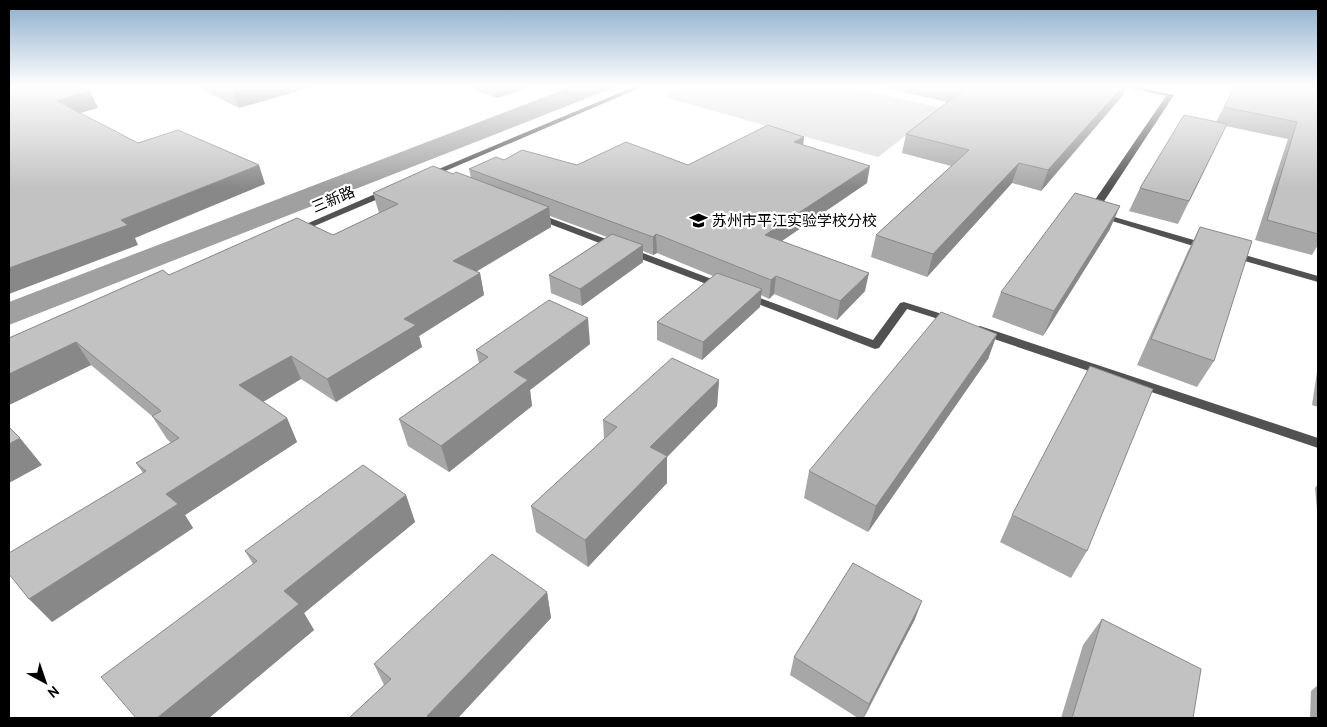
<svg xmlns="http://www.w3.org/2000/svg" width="1327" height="727" font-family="'PT Sans','Noto Sans SC',sans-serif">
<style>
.green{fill:#d9d9d9}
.water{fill:#a0a0a0}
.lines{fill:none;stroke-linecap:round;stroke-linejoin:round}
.minor{fill:#525252;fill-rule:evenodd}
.wall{fill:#a7a7a7}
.shaded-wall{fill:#888}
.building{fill:#c2c2c2;stroke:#888}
.labels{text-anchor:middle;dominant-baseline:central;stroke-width:4.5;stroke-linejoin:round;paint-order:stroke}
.far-street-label{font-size:15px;fill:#000;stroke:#fff}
.far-poi-label{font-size:15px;fill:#000;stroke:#fff;text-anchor:start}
</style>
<rect width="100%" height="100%" fill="#fff"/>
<path class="green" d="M682 86H847L941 108 878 157 661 96Z"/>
<path class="water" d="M573 86H618L9 325V302Z"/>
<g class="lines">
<path class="minor" d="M78 86H88L64 94 60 92Z
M636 86H644L429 178 422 176Z
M1120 86H1133L1174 95 1097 212 1211 245V249H1203L1086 213 1166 96Z
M389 188 394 191 392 193 298 233 295 234 290 231Z
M537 213 725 284 726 286 721 289 717 288 534 218 532 216Z
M1231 251 1318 276V282L1227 256 1226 254Z
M744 292 873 340 900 303 904 302 958 319 960 321 954 324 907 309 879 348 875 349 740 297 738 295 740 293Z
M980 326 1318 438V448L976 333 974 330Z"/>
</g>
<path class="wall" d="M195 86H315L239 108Z
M463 86H533L497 98Z
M877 86H1127L1123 95 1041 191 1012 183 927 277 871 257 876 235 951 166 902 153 906 134 947 102Z
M1235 86H1318V245L1312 255 1255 240 1288 139 1226 126 1178 224 1129 211 1140 188 1216 122Z
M804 137 803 145 867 183 782 241 865 291 837 320 774 294 769 299 761 295 760 307 702 360 657 340V322L713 276 657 253 653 255 643 251V262L582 306 551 293 549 275 607 237 550 216 551 227 476 272 480 273 484 295 419 336 422 347 336 402 301 379 263 402 287 418 297 442 185 515 193 528 52 622 143 473 136 463 171 443 167 439 152 416 91 365 9 405V338L169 275 333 235 379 213 373 193 453 174 471 178 469 169 504 160 577 165H688Z
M1200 227 1214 361 1197 387 1137 365 1188 251Z
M1110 229 1043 336 992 317 1001 292Z
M997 334 988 359 868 532 804 498 809 471Z
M590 344 530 390 532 406 449 472 408 446 399 419 479 363 476 350Z
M1318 365V407L1312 405Z
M719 380 717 406 667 457V483L588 567 536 532 531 506 604 439 603 420Z
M1318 484V521L1315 488Z
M406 495 415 522 304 613 314 630 209 718H136L253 564 245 551Z
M1012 515 1087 551 1071 578 1000 542Z
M547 592 551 618 458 718H349L384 685 374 664Z
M915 619 864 718H858L790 675 794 657Z
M1102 619 1193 718H1061L1083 645Z
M1318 685V718H1310L1311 691Z"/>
<path class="shaded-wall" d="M9 86H73L9 103Z
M242 86H315L239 108 232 89Z
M495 86H533L497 98Z
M1123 86H1127L1123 95 1041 191 1048 170Z
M90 91 98 108 66 117 57 101Z
M804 137 802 153 794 142Z
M1019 163 1012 183 927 277 933 254Z
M259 165 265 184 135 238 138 245 9 294V268L121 220Z
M870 166 867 183 764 253 765 235Z
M1120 206 1110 229 1043 336 1054 311Z
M549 207 551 227 458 282 453 261Z
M656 234 657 253 653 255V237Z
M643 245V262L582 306 580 289Z
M480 273 484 295 419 336 422 347 336 402 327 379 404 319Z
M869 273 865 291 837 320 840 301Z
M776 276 774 294 769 299 771 280Z
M762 289 760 307 702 360 703 342Z
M588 318 590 344 530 390 532 406 449 472 441 446 514 372Z
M997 334 988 359 868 532 876 506Z
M76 342 91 365 9 405V374Z
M291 356 301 379 251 409 239 385Z
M719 380 717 406 667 457V483L588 567 585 540 650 447Z
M287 418 297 442 185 515 193 528 52 622 29 599 166 494Z
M20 438 42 465 9 483V444Z
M406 495 415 522 304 613 314 630 209 718H157L284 591Z
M547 592 551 618 458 718H428L427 716Z
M922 601 915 619 863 718 869 704Z"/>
<path class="building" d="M30 86H77L90 91 57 101 138 143 178 130 259 165 121 220 128 225 9 268V91Z
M226 86H242L232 89Z
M957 86H1123L1048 170 1019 163 933 254 876 235 969 150 906 134 966 88Z
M1235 86H1318V234L1267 220 1297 122 1224 107Z
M1184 115 1227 124 1189 201 1140 188Z
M768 125 804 137 794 142 870 166 765 235 869 273 840 301 776 276 771 280 656 234 653 237 469 169 496 157 504 160 522 150 577 165 626 142 688 165Z
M433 166 453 174 456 172 549 207 453 261 480 273 404 319 416 325 327 379 291 356 239 385 287 418 166 494 178 504 29 599 9 574V553L146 471 136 463 179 438 152 416 161 411 76 342 9 374V338L163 270 169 275 297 218 333 235 398 204 373 193Z
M1075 193 1120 206 1054 311 1001 292Z
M1200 227 1252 241 1214 361 1151 339Z
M612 234 643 245 580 289 549 275Z
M717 273 762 289 703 342 657 322Z
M549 300 588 318 514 372 528 380 441 446 399 419 488 357 476 350Z
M941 312 997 334 876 506 809 471Z
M672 358 719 380 650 447 667 456 585 540 531 506 617 427 603 420Z
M1090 366 1153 389 1087 551 1012 515Z
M9 427 20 438 9 444Z
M363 465 406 495 284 591 299 604 157 718H136L101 677 257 561 245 551Z
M492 554 547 592 427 716 429 718H349L391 679 374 664Z
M853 563 922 601 869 704 794 657Z
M1102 619 1201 669 1193 718H1072Z"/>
<linearGradient id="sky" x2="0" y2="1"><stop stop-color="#8baccb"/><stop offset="0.46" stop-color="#fff"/><stop offset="1" stop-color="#fff" stop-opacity="0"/></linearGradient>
<rect width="1327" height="188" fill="url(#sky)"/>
<defs>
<symbol id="school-bare" viewBox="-9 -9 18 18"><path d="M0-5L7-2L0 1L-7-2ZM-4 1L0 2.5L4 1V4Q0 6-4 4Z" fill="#000" stroke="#fff" stroke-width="2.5" paint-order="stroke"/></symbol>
</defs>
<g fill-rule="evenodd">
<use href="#school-bare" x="686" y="208" width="25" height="25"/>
</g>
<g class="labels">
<g class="far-street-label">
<text transform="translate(333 199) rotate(-23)">三新路</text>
</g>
<g class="far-poi-label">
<text x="712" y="220">苏州市平江实验学校分校</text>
</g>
</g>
<rect width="1327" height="727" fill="none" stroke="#000000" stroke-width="20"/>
<g transform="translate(45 682) rotate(140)" stroke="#ffffff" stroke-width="4" paint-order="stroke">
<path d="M0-4L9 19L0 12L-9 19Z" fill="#000000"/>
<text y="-8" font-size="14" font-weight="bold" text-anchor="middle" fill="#000000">N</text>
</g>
</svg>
